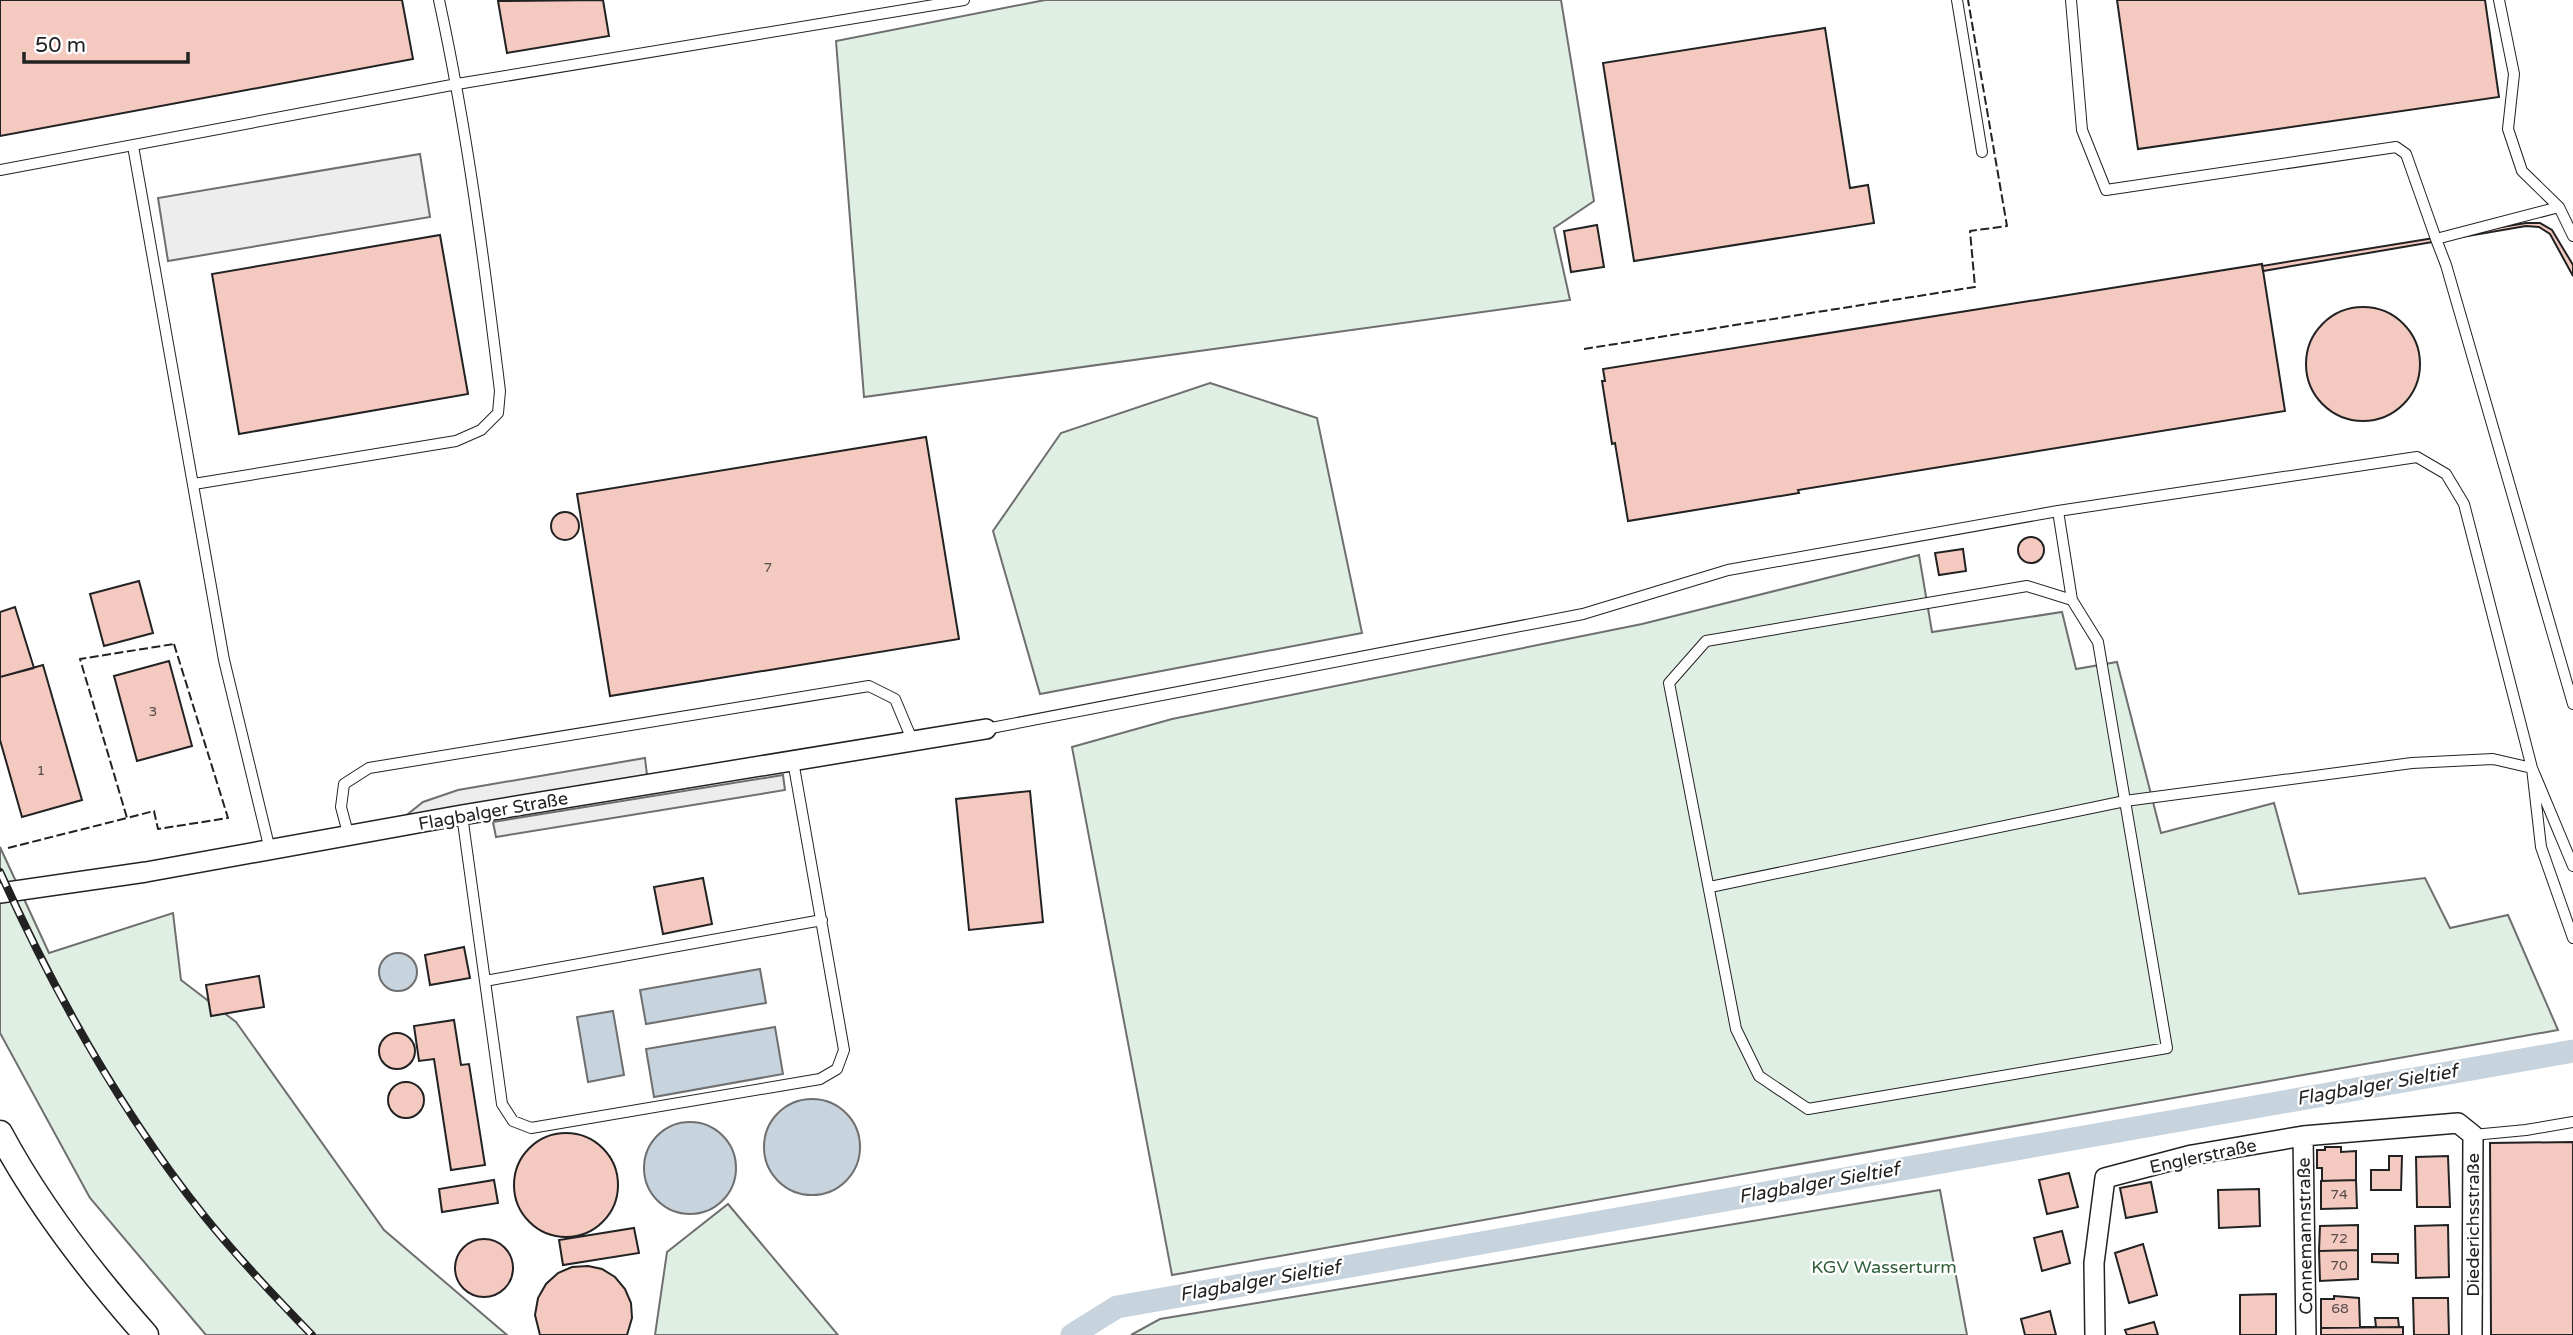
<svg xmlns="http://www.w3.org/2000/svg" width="2573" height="1335" font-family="'Varela Round',sans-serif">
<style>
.green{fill:#e0efe3;stroke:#6f6f6f;stroke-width:2}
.parking{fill:#ededed;stroke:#6f6f6f;stroke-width:2}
.water{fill:#c7d3dd;stroke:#6f6f6f;stroke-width:2}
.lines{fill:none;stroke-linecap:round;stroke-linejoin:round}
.canal{stroke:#c7d3dd;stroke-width:23}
.building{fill:#f3c9c0;stroke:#222;stroke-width:2}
.service-casing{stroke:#222;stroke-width:12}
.minor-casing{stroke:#222;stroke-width:22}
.tertiary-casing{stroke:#222;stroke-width:27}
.service{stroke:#fff;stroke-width:10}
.minor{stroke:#fff;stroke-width:19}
.tertiary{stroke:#fff;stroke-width:24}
.rail-casing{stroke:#222;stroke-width:8}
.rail{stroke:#fff;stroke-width:5;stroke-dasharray:16;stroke-linecap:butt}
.fence{stroke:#222;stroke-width:2;stroke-dasharray:9 3.5;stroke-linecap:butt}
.labels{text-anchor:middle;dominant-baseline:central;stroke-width:5;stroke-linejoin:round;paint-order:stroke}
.number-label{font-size:14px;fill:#564c4a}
.street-label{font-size:18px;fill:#222;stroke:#fff}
.park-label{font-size:18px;fill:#2f5e38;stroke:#fff}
.water-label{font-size:19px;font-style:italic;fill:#222;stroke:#fff}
</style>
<rect width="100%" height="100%" fill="#fff"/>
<path class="green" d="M1045 0H1561L1594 201 1554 228 1570 300 864 397 836 41Z
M1210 383 1317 418 1362 633 1040 694 993 531 1061 433Z
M1919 555 1932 632 2062 612 2076 669 2117 662 2161 833 2274 803 2299 894 2425 878 2450 928 2508 915 2558 1030 1172 1275 1072 747 1172 719 1642 624Z
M0 847 49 953 173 913 181 980 236 1022 384 1230 507 1335H206L90 1198 0 1033Z
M1940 1190 1967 1335H1131L1160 1319Z
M728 1204 838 1335H655L667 1252Z"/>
<path class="parking" d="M420 154 430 217 168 261 158 198Z
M645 758 647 775 398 822 423 802 458 790Z
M783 775 785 790 496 837 493 822Z"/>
<path class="water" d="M379 972a19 19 0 1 1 38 0a19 19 0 1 1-38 0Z
M760 969 766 1003 646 1024 640 990Z
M613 1011 624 1075 588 1082 577 1017Z
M775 1027 783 1074 654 1097 646 1049Z
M764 1147a48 48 0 1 1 96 0a48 48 0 1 1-96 0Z
M644 1168a46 46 0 1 1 92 0a46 46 0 1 1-92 0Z"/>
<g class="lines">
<path class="canal" d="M1072 1335 1117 1307 2573 1051"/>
</g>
<path class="building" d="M0 0H402L413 59 0 136Z
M603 0 609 36 507 53 498 1Z
M2117 0H2485L2499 97 2138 149Z
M1825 28 1850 188 1868 185 1874 223 1634 261 1603 63Z
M2526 223H2540L2552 230 2573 265V276L2550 234 2539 227 2526 226 2263 271 2262 266Z
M1597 225 1604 267 1571 272 1564 231Z
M440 235 468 394 239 434 212 274Z
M2262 264 2285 411 1798 490 1799 493 1628 521 1615 443 1612 444 1602 381H1605L1603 369Z
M2306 364a57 57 0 1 1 114 0a57 57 0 1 1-114 0Z
M926 437 959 639 610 696 577 494Z
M551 526a14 14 0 1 1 28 0a14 14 0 1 1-28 0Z
M2018 550a13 13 0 1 1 26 0a13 13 0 1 1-26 0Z
M1963 549 1966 571 1939 575 1935 553Z
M139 581 153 633 104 646 90 594Z
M15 607 34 668 0 677V612Z
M169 661 192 746 137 761 114 676Z
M43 665 82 800 22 817 0 740V677Z
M1030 791 1043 922 969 930 956 799Z
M703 878 712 924 663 934 654 887Z
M464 947 470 978 430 985 425 955Z
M259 976 264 1007 211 1016 206 985Z
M454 1020 461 1065 469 1064 485 1165 451 1170 434 1059 419 1061 414 1026Z
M379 1051a18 18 0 1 1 36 0a18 18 0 1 1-36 0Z
M388 1100a18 18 0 1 1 36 0a18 18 0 1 1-36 0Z
M514 1185a52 52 0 1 1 104 0a52 52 0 1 1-104 0Z
M2573 1142V1335H2491L2490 1143Z
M2325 1147H2341V1152L2356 1151V1180L2322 1181V1168H2317V1150H2325Z
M2389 1156H2402L2401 1190H2371V1170H2389Z
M2448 1156 2450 1207H2417L2416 1157Z
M2069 1173 2078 1207 2047 1214 2039 1180Z
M494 1180 498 1203 442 1212 439 1189Z
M2356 1180 2357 1208 2321 1209V1181Z
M2151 1182 2157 1212 2126 1218 2120 1188Z
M2259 1189 2260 1226 2219 1228 2218 1190Z
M2358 1225V1250L2319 1251 2320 1226Z
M2448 1225 2449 1277 2416 1278 2415 1226Z
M634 1228 639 1253 563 1265 559 1240Z
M2062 1231 2070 1263 2042 1271 2034 1238Z
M455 1268a29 29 0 1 1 58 0a29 29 0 1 1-58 0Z
M2143 1244 2157 1295 2129 1303 2115 1253Z
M2358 1250V1279L2320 1281 2319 1251Z
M2372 1254H2398V1263L2372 1262Z
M588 1266 602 1269 615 1277 625 1289 631 1303 632 1318 627 1335H540L535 1315 538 1298 546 1284 558 1273 572 1267Z
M2276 1294V1335H2240V1295Z
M2334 1296 2359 1298 2360 1327H2376L2375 1318H2398L2399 1327 2321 1328V1299H2334Z
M2413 1298H2448L2449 1335H2414Z
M2050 1311 2056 1335H2025L2021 1319Z
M2154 1322 2158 1335H2127L2125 1330Z
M2403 1327V1335H2321V1328Z"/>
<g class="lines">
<defs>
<path id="service" d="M1957 0 1982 152
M2071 0 2082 130 2106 190 2396 147 2406 154 2436 239
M2499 0 2514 74 2508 129 2522 171 2559 207 2573 236
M133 146 224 660 270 850
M0 170 457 84 964 0
M2559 207 2436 239 2446 265 2573 704
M194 484 456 441 481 430 498 413 500 391C484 260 467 129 439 0
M2058 511 2072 600
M2027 586 2072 600 2098 642 2167 1048 1808 1109 1759 1076 1736 1029 1669 683 1706 641Z
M986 729 1583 614 1728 570 2058 511 2417 457 2446 474 2464 504 2532 768 2573 866
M462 815 502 1104 513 1121 531 1128 820 1079 837 1069 844 1050 793 761
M349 837 341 807 344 784 369 768 869 686 895 699 913 742
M1710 887 2125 801 2412 763 2493 759 2532 768 2541 847 2573 938
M485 981 822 920
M2473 1135 2526 1130 2573 1122"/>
<path id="minor" d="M0 893 146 872 462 815 986 729
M2303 1136 2306 1335
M2095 1335 2094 1263 2105 1178 2192 1155 2303 1136 2458 1123 2473 1135 2472 1335"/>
<path id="tertiary" d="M0 1133C39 1206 91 1273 146 1335"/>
</defs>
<use href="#service" class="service-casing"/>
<use href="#minor" class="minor-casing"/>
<use href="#tertiary" class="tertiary-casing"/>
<use href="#service" class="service"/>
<use href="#minor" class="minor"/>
<use href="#tertiary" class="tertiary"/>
<defs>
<path id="rail" d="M0 872C55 994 121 1112 205 1217 239 1259 275 1297 312 1335"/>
</defs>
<use href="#rail" class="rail-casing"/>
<use href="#rail" class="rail"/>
<path class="fence" d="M1584 349 1975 287 1970 231 2007 226 1968 0
M174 644 228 818 158 829 154 811 127 818 80 659Z
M8 848 127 818"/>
</g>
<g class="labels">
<g class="number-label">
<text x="768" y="567">7</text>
<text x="153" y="711">3</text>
<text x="41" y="770">1</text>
<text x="2339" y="1194">74</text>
<text x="2339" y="1238">72</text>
<text x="2339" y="1265">70</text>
<text x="2340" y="1308">68</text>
</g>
<g class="street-label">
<text transform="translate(493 811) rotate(-10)">Flagbalger Straße</text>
<text transform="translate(2203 1156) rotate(-12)">Englerstraße</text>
<text transform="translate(2473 1225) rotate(-90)">Diederichsstraße</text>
<text transform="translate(2305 1236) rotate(-91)">Connemannstraße</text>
</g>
<g class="park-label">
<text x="1884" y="1267">KGV Wasserturm</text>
</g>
<g class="water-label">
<text transform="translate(2377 1085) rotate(-10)">Flagbalger Sieltief</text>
<text transform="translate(1819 1183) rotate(-10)">Flagbalger Sieltief</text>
<text transform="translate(1260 1281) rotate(-10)">Flagbalger Sieltief</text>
</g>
</g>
<path d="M24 52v10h164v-10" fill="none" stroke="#222222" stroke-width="3.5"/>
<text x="35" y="52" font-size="21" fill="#222222" stroke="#ffffff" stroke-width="5" paint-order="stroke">50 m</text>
</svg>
